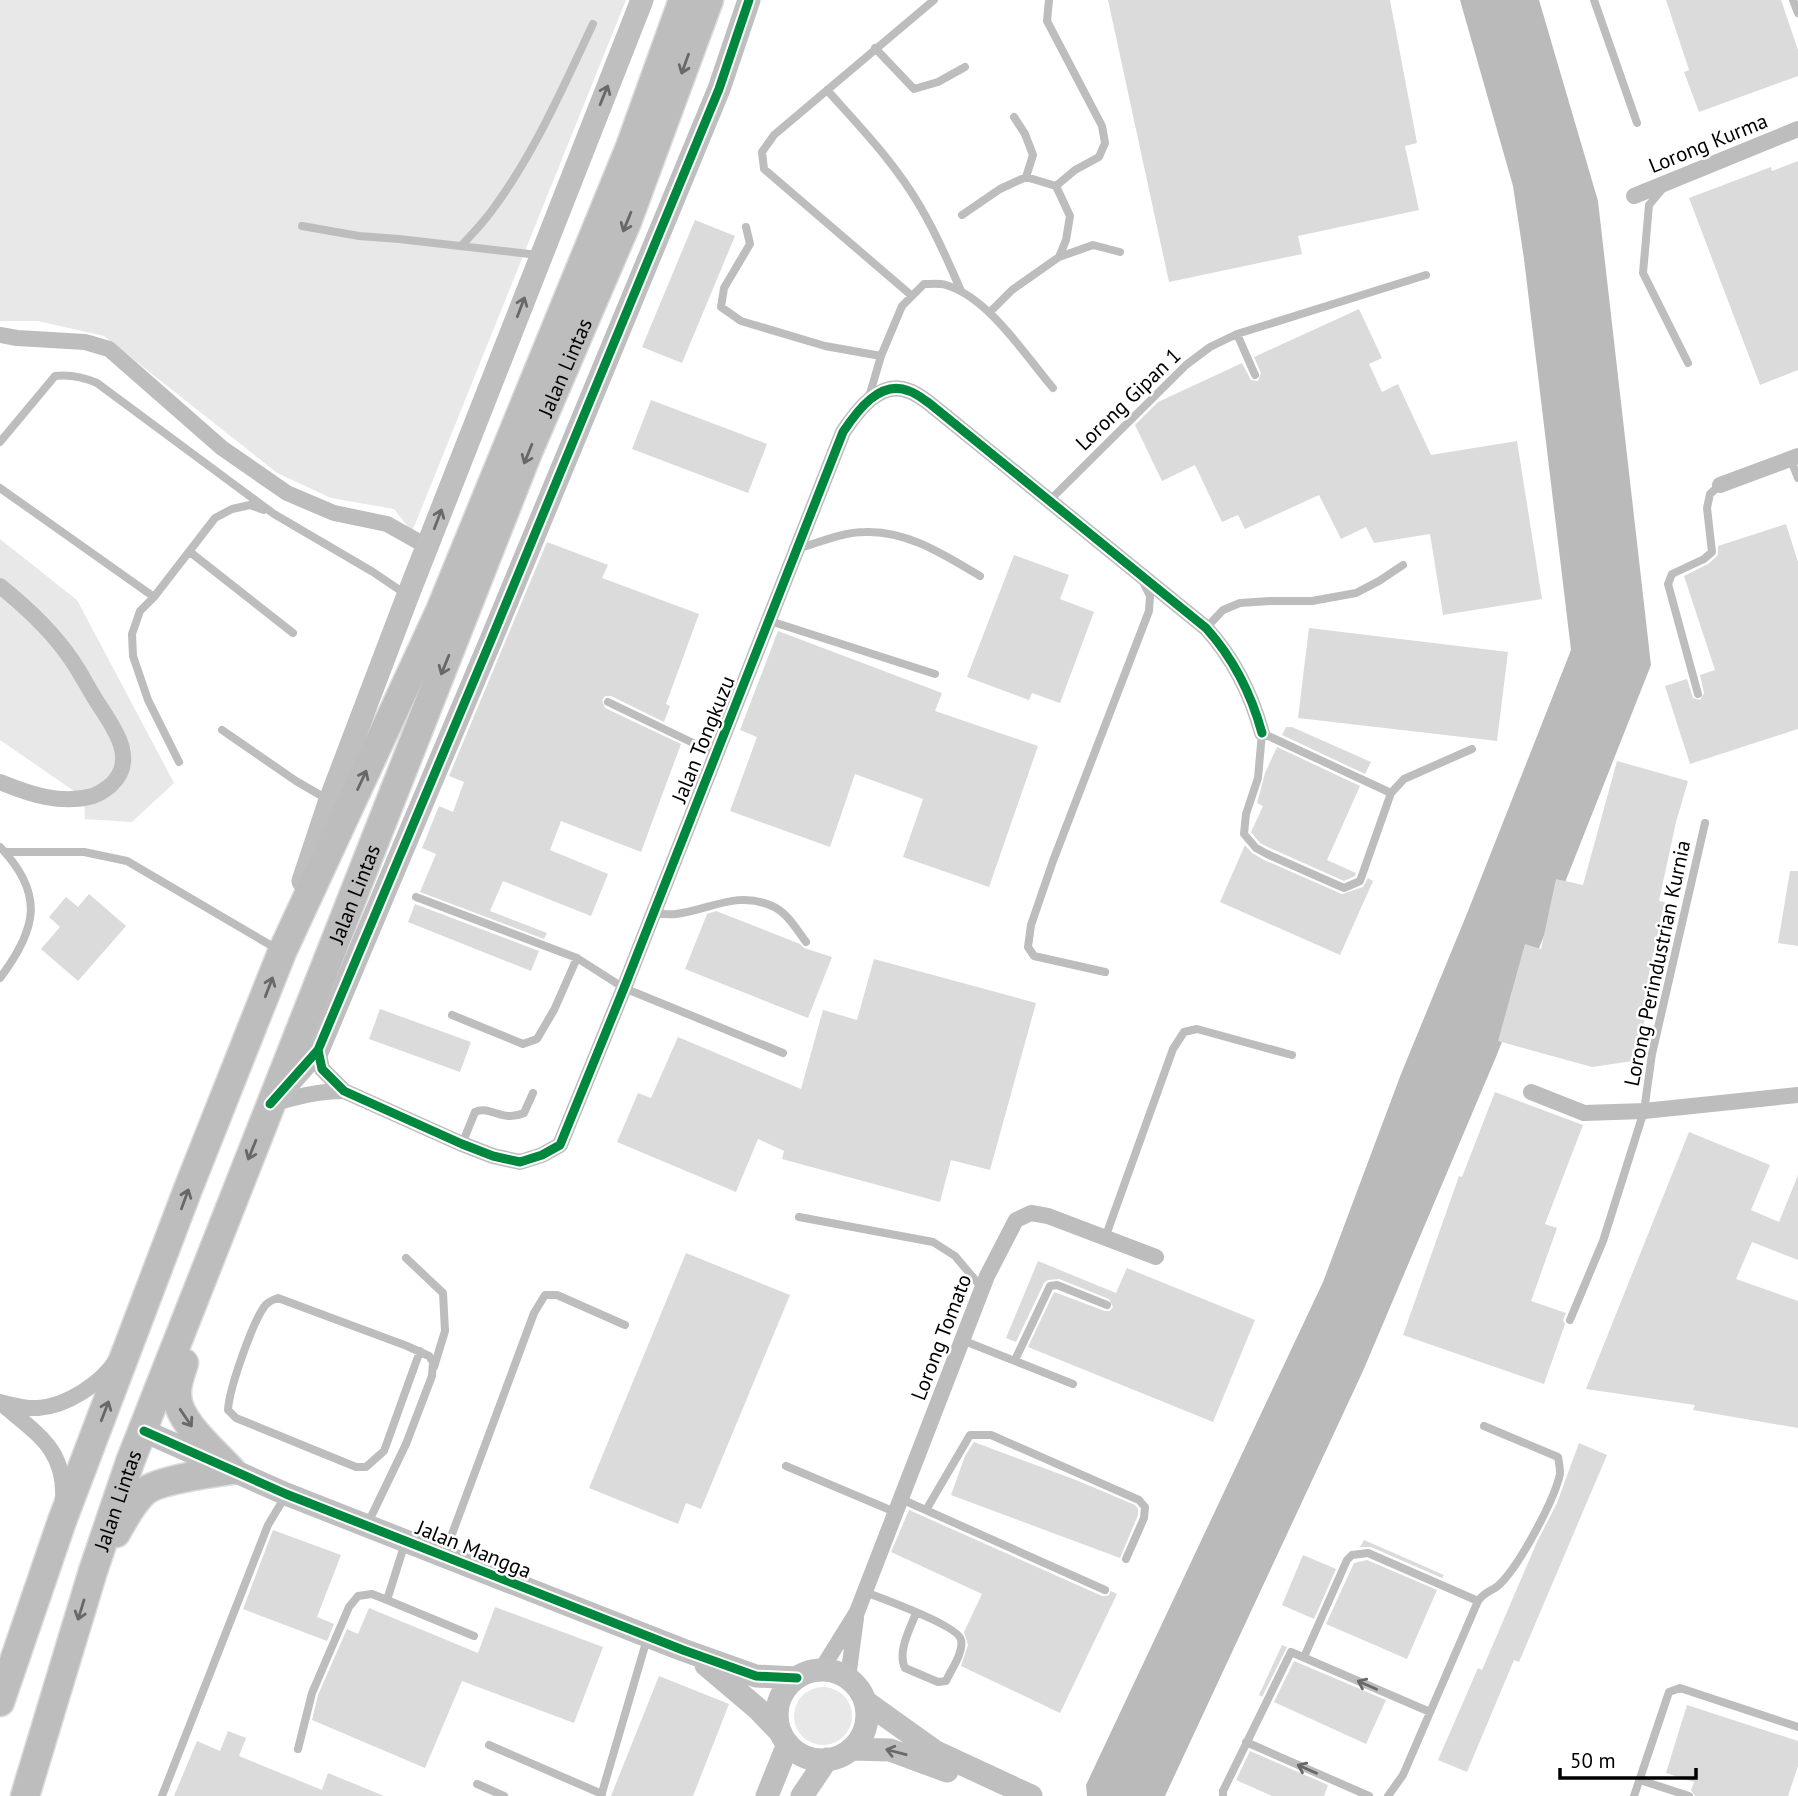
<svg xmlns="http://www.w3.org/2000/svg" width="1798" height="1796" font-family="'PT Sans',sans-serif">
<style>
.green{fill:#e8e8e8}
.water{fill:#bababa}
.building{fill:#dbdbdb}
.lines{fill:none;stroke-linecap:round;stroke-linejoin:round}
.highway-casing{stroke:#dbdbdb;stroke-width:31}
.lane{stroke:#bdbdbd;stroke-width:8}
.street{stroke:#bdbdbd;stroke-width:16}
.secondary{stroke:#bfbfbf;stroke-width:23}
.highway{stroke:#bdbdbd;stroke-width:28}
.cycleway-casing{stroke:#fff;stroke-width:13}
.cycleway{stroke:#00873e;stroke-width:9}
.oneway{stroke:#686868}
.oneway2{stroke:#696969}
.labels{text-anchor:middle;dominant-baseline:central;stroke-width:5;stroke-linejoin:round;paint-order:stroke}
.street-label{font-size:21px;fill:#000;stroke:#fff}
</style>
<rect width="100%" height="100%" fill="#fff"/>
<path class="green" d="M0 0H626L412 532 394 509 331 498 277 473 104 336 38 321H0Z
M0 539 77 600 174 783 132 822 85 819 84 798 0 740Z
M794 1716a29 29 0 1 1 58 0a29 29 0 1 1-58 0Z"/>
<path class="water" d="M1460 0H1539L1598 201 1651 665 1496 1057 1363 1371 1165 1796H1087L1086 1785 1323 1282 1401 1074 1468 911 1571 650 1524 259 1513 186Z"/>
<path class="building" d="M1108 0H1390L1417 143 1405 146 1419 210 1298 236 1302 254 1169 282Z
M1666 0H1781L1798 50V76L1699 112 1684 72 1689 70Z
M1798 161V370L1760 385 1689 198 1771 167 1772 171Z
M695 220 735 236 682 363 642 347Z
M1359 309 1382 358 1369 364 1382 392 1398 384 1431 455 1517 441 1542 599 1443 615 1430 534 1374 543 1366 527 1341 539 1319 495 1245 529 1238 515 1222 522 1195 465 1162 481 1135 425 1158 402 1242 363 1251 380 1258 381 1261 373 1254 357Z
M651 400 767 444 748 493 632 449Z
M1786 524 1798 562V729L1690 764 1665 686 1687 679 1693 698 1700 700 1704 693 1700 675 1715 670 1684 576 1708 564 1718 555V546Z
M547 542 608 565 602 578 699 614 666 704 670 706 664 722 611 696H605L602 700 605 708 681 744 641 852 561 821 550 850 608 874 591 916 503 881 490 911 547 933 544 939 420 892 436 854 422 848 439 806 453 812 464 782 449 776Z
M1014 555 1069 575 1060 599 1094 612 1060 703 1032 693 1029 700 967 677Z
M1309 628 1508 652 1497 741 1298 718Z
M778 631 942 693 935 711 1038 746 989 887 903 857 923 799 855 774 830 847 730 811 757 737 740 730Z
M1286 727H1292L1371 762 1365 774 1282 735Z
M1277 747 1360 786 1327 860 1356 873 1355 876 1344 881 1270 848 1260 843 1251 832 1263 806 1257 803 1265 773Z
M1617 761 1688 781 1676 822 1659 901 1665 902 1648 978 1656 980 1633 1061 1592 1067 1498 1041 1525 944 1541 949 1556 879 1583 885Z
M1245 845 1252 853 1264 860 1342 894 1363 887 1368 878 1373 881 1340 955 1220 902Z
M1790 871H1798V946L1778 943Z
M89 894 126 926 78 981 41 949 60 927 49 917 66 897 78 907Z
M415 904 539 951 531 971 408 922Z
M716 911 800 944 804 948 832 957 808 1018 685 969 707 914Z
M874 959 1036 1003 990 1170 951 1160 940 1202 782 1159 784 1151 758 1139 736 1192 617 1142 638 1093 651 1098 678 1037 801 1089 823 1010 857 1020Z
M380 1009 471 1042 460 1072 369 1039Z
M1495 1092 1583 1125 1545 1224 1557 1228 1531 1301 1566 1313 1563 1320 1565 1324 1544 1384 1403 1335 1459 1176 1462 1177Z
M1689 1132 1770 1165 1751 1210 1779 1222 1798 1175V1260L1752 1242 1736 1279 1798 1301V1428L1693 1410 1695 1405 1586 1389Z
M686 1253 790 1295 701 1509 686 1503 678 1524 589 1488Z
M1038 1261 1116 1293 1127 1268 1255 1320 1213 1422 1028 1347 1054 1292 1105 1311H1110L1113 1307 1109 1299 1059 1279 1048 1280 1044 1283 1016 1342 1006 1338Z
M974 1442 1076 1480 1135 1505 1138 1509V1515L1120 1558 951 1495 965 1456Z
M1579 1443 1607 1455 1519 1662 1514 1660 1467 1772 1438 1760 1478 1668 1482 1670 1537 1542 1557 1503Z
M909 1510 1102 1596H1108L1111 1591 1117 1594 1060 1713 961 1666 968 1645 964 1632 982 1594 891 1552Z
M273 1530 341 1555 317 1617 334 1624 327 1641 243 1609Z
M1364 1540 1444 1575 1442 1578 1371 1547H1360Z
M1303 1555 1336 1569 1314 1619 1282 1605Z
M1367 1560 1437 1590 1407 1659 1326 1624 1354 1563Z
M495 1607 603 1647 574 1723 462 1681 425 1768 312 1720 318 1695 347 1629 358 1634 369 1608 478 1653Z
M1282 1645 1287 1647 1262 1697 1259 1695Z
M1294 1661 1386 1700 1366 1744 1274 1702Z
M659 1676 729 1704 693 1796H611Z
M1687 1705 1798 1741V1766L1788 1796H1695L1691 1790 1694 1782 1666 1773Z
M228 1731 246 1738 239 1756 322 1790 328 1773 384 1796H174L197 1741 220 1751Z
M1250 1751 1328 1785 1324 1796H1272L1236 1780Z"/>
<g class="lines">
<defs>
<g id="highway">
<path d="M184 1363C181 1373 176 1385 177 1395 177 1421 215 1452 231 1470"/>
<path d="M116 1533C124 1519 132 1503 144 1492 157 1480 212 1473 231 1470"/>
<path d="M0 1702 62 1521 188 1189 282 952 440 611 630 147 683 0"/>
<path id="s1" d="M25 1796 93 1571 130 1462 528 452 627 222 709 0"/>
</g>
</defs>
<use href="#highway" class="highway-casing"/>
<path class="lane" d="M1049 0 1047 21 1102 126 1105 143 1099 157 1075 170 1056 186
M1594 0 1637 123
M1793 0 1798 13
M875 48 914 89 938 82 965 67
M827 90C860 127 896 164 921 208 937 235 949 263 961 291
M1014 117 1025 134 1033 155 1026 177
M1664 187 1649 205 1643 273 1688 363
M962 215 1000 189 1026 177 1056 186 1070 216 1066 240 1059 257 1012 290 990 312
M302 226 359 236 399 239 538 255
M746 227 750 244 724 288 721 307 741 321 825 346 881 356
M461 246C472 234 484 222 493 209 535 152 563 87 593 24
M1059 257 1093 245 1120 252
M912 296 764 169 762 152 774 135 934 0
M1237 334 1255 375
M869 397 881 356 902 306 924 284C931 284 939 283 946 285 989 298 1024 354 1053 388
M0 442 55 376C71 374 83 377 97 383L274 514 373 572 407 595
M1790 458 1798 478
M0 488 154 597
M1050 500 1186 365 1210 347 1237 334 1426 275
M797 549C818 543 842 532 865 532 907 530 946 556 980 576
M190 552 293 633
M770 621 935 674
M1206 628 1223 610 1240 603 1270 601H1312L1356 593 1379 581 1403 565
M1698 694 1668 584 1672 574 1704 559 1712 552 1707 508 1710 494 1720 485
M608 702 716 754
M222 730 296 781 327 799
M179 762 148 700 133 656 132 634 140 611 154 597 215 518 232 509 250 505 264 510
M1391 793 1262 733 1258 778 1246 814 1244 834 1256 848 1267 854 1344 888 1360 881 1391 793 1404 779 1472 749
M0 847C45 894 37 929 0 978
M5 852H84L127 861 277 949
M416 897 577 958 624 988 783 1053
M654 913C661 914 669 915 676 914 710 910 737 890 772 906 787 912 797 930 806 942
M1105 972 1034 956 1028 947 1031 925 1053 861 1149 611 1150 596 1143 582
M452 1015 523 1044 537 1039 554 1010 577 958
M462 1144 475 1112C491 1105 502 1123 524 1113L533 1093
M799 1217 933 1242 955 1256 982 1288
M1105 1238 1173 1049 1184 1032 1197 1029 1292 1055
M406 1258 443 1293 445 1331 434 1367
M1570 1320 1603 1241 1644 1111 1652 1054 1705 823
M962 1340 1073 1384
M1015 1360 1050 1286 1057 1285 1107 1305
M786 1466 895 1512
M901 1499 1105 1590
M926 1510 970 1435H991L1139 1500 1145 1507 1144 1518 1126 1559
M368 1523 406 1444 432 1376 433 1362 429 1356 407 1346 278 1298C272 1300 267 1302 264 1307 252 1324 229 1389 228 1410L236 1418 356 1467H366L384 1451 420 1351
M405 1543 387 1600 474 1636
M445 1553 534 1313 545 1295H557L625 1325
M865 1592C881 1598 959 1626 961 1640 964 1652 951 1670 946 1681L938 1682 905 1668C897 1652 910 1629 916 1613
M1304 1657 1347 1560 1352 1555 1368 1553 1478 1601
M1246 1742 1369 1796
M489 1745 602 1794
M298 1749 312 1693 349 1607 358 1596 372 1594 387 1600
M1640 1780 1689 1796
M477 1784 504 1796
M162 1796 268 1525 286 1495
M601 1796 647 1639
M1223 1796V1791L1291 1652 1430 1712
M1388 1796 1403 1775 1478 1601C1485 1591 1491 1592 1499 1585 1519 1566 1554 1501 1560 1474 1560 1469 1559 1462 1558 1457L1484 1426
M1634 1796 1669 1692 1680 1688 1798 1727"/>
<path class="street" d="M1634 196 1798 129
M0 335 17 338 85 342 109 349 222 448 287 493 334 513 387 524 428 547
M1720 485 1798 456
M0 586C26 607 52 631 71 659 81 673 89 690 99 705 114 728 138 760 111 785 105 790 101 793 93 796 61 805 29 794 0 782
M318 1050 322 1069 344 1091 462 1144 493 1156 520 1162 542 1155 560 1145 624 988 843 432C857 411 880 379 909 391 916 393 923 399 929 403L1206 628C1234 659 1251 693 1262 733
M1531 1092 1584 1113 1644 1111 1798 1095
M271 1104C296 1097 318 1091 344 1091
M0 1402C12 1405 26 1409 38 1408 67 1406 102 1383 117 1359
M2 1404C37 1434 66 1449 63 1501
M821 1670 857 1612 987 1276 1016 1220 1031 1213 1048 1216 1156 1257
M848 1678 856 1618"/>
<path class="secondary" d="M303 881 330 800 408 595 642 0
M279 1094 318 1050 491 640 719 89 749 0
M144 1431 286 1494 683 1650 756 1676 797 1678
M706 1665 758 1709 781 1733
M777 1715a45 45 0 1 1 90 0a45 45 0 1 1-90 0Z
M866 1702 936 1752 1031 1796
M852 1749 890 1750 947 1771
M767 1796 788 1744
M802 1796 827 1759"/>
<use href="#highway" class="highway"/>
<defs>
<path id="cycleway" d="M318 1050 322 1069 344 1091 462 1144 493 1156 520 1162 542 1155 560 1145 624 988 843 432C857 411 880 379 909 391 916 393 923 399 929 403L1206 628C1234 659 1251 693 1262 733
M270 1104 318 1050 491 640 719 89 749 0
M144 1431 286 1494 683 1650 756 1676 797 1678"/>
</defs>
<use href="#cycleway" class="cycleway-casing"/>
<use href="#cycleway" class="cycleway"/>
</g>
<defs><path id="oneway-shaft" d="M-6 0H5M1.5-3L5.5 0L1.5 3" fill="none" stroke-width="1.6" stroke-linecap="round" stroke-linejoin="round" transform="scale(1.75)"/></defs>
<g class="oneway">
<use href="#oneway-shaft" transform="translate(685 64) rotate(110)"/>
<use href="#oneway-shaft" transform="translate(627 222) rotate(112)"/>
<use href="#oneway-shaft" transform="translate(528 454) rotate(112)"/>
<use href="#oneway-shaft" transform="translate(445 665) rotate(112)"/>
<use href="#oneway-shaft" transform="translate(362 780) rotate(-65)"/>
<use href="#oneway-shaft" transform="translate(269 987) rotate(-69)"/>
<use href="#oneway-shaft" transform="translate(252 1150) rotate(112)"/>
<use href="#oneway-shaft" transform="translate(185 1199) rotate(-70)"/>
<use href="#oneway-shaft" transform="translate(105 1411) rotate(-69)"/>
<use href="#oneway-shaft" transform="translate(186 1418) rotate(56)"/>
<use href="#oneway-shaft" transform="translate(81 1610) rotate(107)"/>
<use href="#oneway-shaft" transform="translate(1367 1685) rotate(-156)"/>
<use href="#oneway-shaft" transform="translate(1307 1769) rotate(-156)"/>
</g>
<g class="oneway2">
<use href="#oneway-shaft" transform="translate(604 95) rotate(-68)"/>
<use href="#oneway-shaft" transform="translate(521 307) rotate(-69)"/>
<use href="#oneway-shaft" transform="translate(438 519) rotate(-69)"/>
<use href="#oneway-shaft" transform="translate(896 1752) rotate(-165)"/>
</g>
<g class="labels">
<g class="street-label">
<text transform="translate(1708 143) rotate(-22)">Lorong Kurma</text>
<text stroke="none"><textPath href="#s1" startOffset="1528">Jalan Lintas</textPath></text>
<text transform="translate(1128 399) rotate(-44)">Lorong Gipan 1</text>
<text transform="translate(703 739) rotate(-68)">Jalan Tongkuzu</text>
<text stroke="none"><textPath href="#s1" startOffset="961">Jalan Lintas</textPath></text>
<text transform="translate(1657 963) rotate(-78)">Lorong Perindustrian Kurnia</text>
<text transform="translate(941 1337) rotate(-69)">Lorong Tomato</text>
<text stroke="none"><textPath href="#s1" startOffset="310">Jalan Lintas</textPath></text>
<text transform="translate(474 1549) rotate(22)">Jalan Mangga</text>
</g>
</g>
<path d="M1560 1768v10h136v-10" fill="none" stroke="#000000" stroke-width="3.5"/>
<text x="1570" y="1768" font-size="21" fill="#000000" stroke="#ffffff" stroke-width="5" paint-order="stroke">50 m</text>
</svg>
